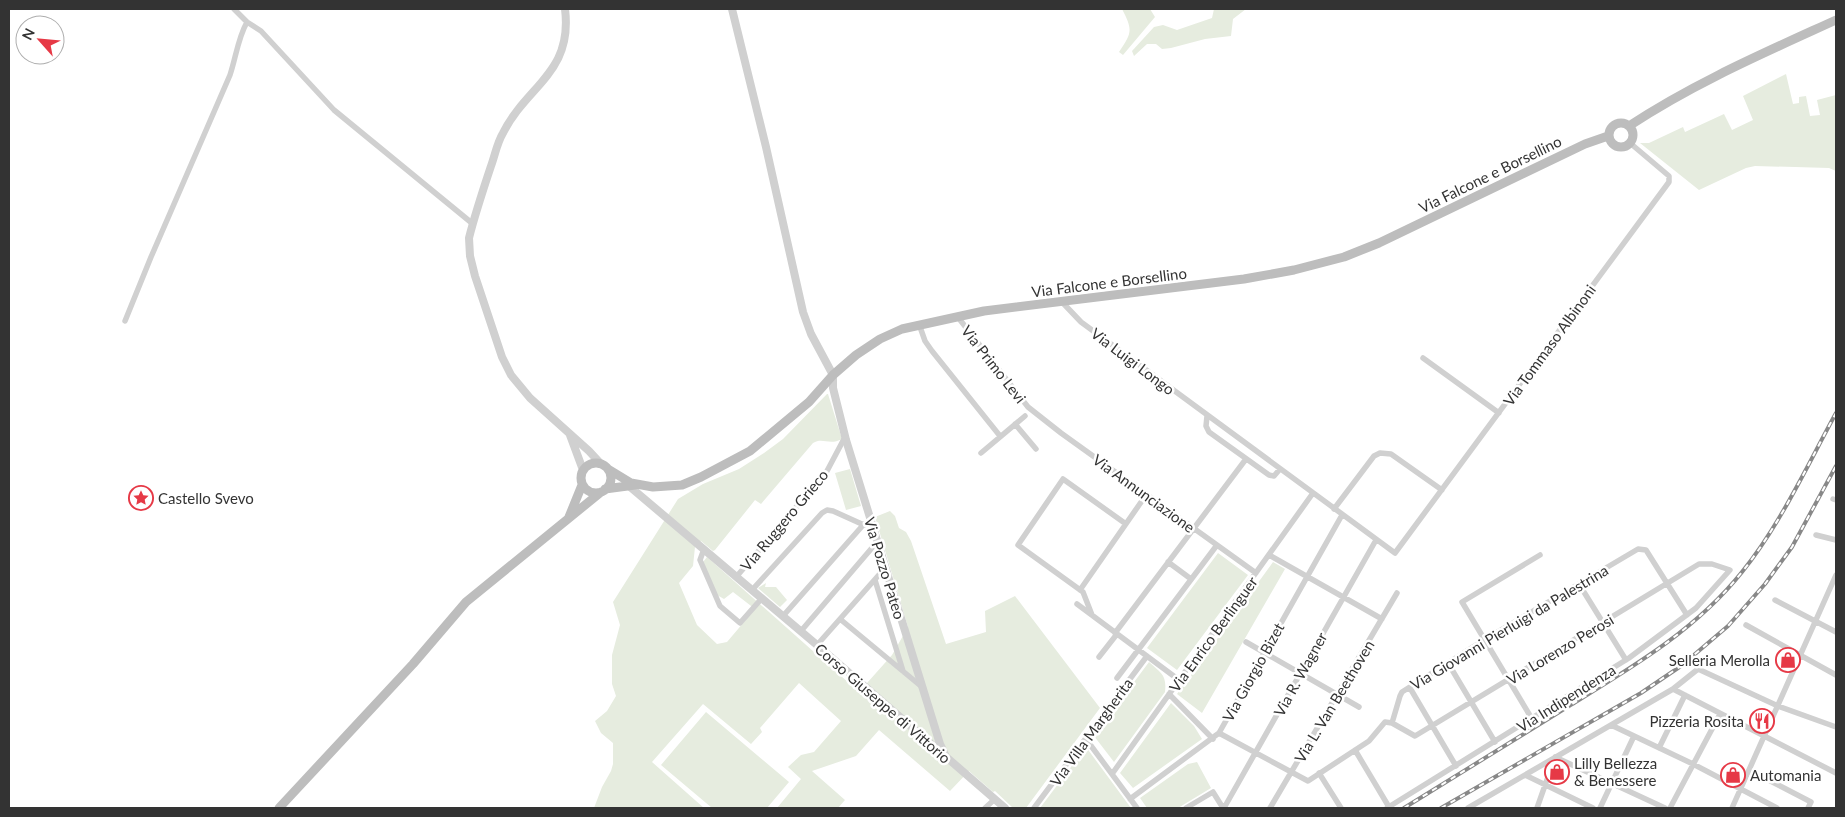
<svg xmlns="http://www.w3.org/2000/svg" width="1845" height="817" font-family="Lato,sans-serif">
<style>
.green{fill:#e6ecdf}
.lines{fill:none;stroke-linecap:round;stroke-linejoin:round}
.minor{stroke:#d0d0d0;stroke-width:5.5}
.tertiary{stroke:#d0d0d0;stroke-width:8}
.secondary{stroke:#bdbdbd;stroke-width:9}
.rail-casing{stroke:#888;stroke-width:4}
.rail{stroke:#fff;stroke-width:2;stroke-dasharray:5.5;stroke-linecap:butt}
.labels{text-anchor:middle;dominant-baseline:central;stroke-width:5;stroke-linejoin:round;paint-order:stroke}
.street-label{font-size:15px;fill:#333;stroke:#fff}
.poi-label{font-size:15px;fill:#333;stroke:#fff;text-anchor:start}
</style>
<rect width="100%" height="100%" fill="#fff"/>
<path class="green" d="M1122 9H1150L1155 17 1123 55 1119 52C1132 33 1133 30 1122 9Z
M1214 9H1246L1233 19 1231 36 1205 39 1171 48 1162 49 1156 44H1147L1134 56 1132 51 1154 27 1163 25 1177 30 1212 18Z
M1786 74 1793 104 1799 103V97L1806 96 1810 116 1820 115 1817 100 1836 95V171L1829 168 1755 166 1746 168 1699 190 1640 143H1649L1683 127 1685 132 1724 114 1732 130 1753 120 1743 96Z
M827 394H828L842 439C829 446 823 437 813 443L761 504 755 500 715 550 713 551 701 541 695 547 693 566 679 583 697 625 717 644 727 642 755 609 733 592 724 599 717 595 703 562 707 557 859 692 892 655 908 627 875 517 890 511 895 516 899 528 906 532 911 541 946 644 986 632 985 611 1015 596 1100 708 1026 808H1013L995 791 993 792 969 771 950 791 879 730 856 756 812 771 845 800 838 808H777L801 779 788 767 801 755 814 752 841 721 799 683 760 728 762 732 751 744 703 704 652 762 704 808H594L602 787 611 771 613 764V743L601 733 595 721 607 711 616 696 612 684V655L620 625 613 602 678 499 703 484 739 469 764 453 783 439Z
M850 469 861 506 846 510 835 473Z
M1218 553 1248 575 1177 670 1147 648Z
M1273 562 1285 569 1202 713 1177 694Z
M766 583 765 587H776L787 600 780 607 758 588Z
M1149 662C1161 673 1167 675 1165 692L1114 762 1094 736Z
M1171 703 1194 726 1202 739 1133 788 1120 773Z
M706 712 789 782 767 808H712L661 765Z
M1086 747 1131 808H1040Z
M1197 762 1211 788 1178 808H1147L1140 798 1188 764Z"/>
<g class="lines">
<path class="minor" d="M234 9 247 22 261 31 334 110 473 224
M1062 302 1081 322 1395 553 1669 182V176L1630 143
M957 316 1028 407 1061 433 1256 573
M125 321 151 257 230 75C236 57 238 38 247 22
M919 324 925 341 932 351 1000 436
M1423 358 1499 413
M1207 416 1206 426 1209 432 1269 475 1274 476 1280 469
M1015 424 1036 449
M981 453 1025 416
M1833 499 1836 500
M1334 509 1374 456 1380 453 1391 454 1442 490
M1816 535 1836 540
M704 549 700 560 720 606 740 623 762 598
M1269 555 1382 619
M1168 562 1191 579
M737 576 827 471 845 437
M875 580 903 671
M1579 584 1626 660
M752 590 822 513 827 510 833 511 864 525
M1080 590 1146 495
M1775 600 1836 632
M1077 604 1179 680
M1092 615 1083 592 1018 545 1063 479 1126 524
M783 616 864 524
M840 619 922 687
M1746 625 1836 675
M801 631 877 542
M1115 633 1246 459
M1246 642 1359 707
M817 645 885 568
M1099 657 1117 634
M1448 663 1495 742
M1117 678 1217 545
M1410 688 1456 766
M1673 689 1836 773
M1169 694 1213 739
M1532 719 1462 602 1540 555
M1392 723 1400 696 1402 692 1484 640 1638 549 1646 550 1687 615
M1611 725 1693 764 1777 808
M1219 733 1308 781 1369 741 1385 722 1392 723 1415 736 1699 564H1712L1730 570 1696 608 1629 658 1387 808
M1086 739 1137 808
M1659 748 1685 695
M1355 750 1389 807
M1555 757 1665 808
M1749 770 1811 802 1808 808
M1319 773 1341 808
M1112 774 1313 493
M1525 775 1593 808
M1130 799 1219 733 1342 515
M985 808 995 799
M1034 808 1147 656
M1186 808 1213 792 1223 808
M1224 808 1376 540
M1270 808 1397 593
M1468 808 1673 689 1698 669 1778 706 1836 727
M1537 808 1555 757
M1600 808 1634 736
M1670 808 1720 714
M1732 808 1836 575"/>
<path class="tertiary" d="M565 9C573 73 527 85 503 133 497 143 495 155 491 166 483 190 475 214 469 238L470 256 475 276 502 357 511 375 530 398 589 451 601 464
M732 9 766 147 803 312 811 334 833 375V388L846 440 940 744 947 759
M570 435 583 470
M629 486 817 645 1005 808"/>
<path class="secondary" d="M1609 135a12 12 0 1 1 24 0a12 12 0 1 1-24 0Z
M1629 126C1694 83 1766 52 1836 20
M581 478a15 15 0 1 1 30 0a15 15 0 1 1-30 0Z
M608 469 631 483 653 487 682 485 701 477 750 451 809 402 833 375 856 355 880 339 902 329 984 311 1244 279 1294 270 1344 257 1379 243 1585 144 1608 136
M605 489 635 485
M569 517 582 485
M279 808 413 664 466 602 601 492"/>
<defs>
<path id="rail" d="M1404 808C1459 774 1514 740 1569 706 1631 668 1696 630 1742 572 1780 525 1807 466 1836 413
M1441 808 1641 693 1681 666 1728 626 1765 584 1792 547 1836 466"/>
</defs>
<use href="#rail" class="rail-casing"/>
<use href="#rail" class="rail"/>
</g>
<defs>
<symbol id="sight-ring" viewBox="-11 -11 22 22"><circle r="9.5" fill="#fff" stroke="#e63946" stroke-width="1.5"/><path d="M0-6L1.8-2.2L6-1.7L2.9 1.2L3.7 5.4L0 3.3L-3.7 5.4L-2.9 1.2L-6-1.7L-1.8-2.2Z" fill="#e63946"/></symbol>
<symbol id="shop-ring" viewBox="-11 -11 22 22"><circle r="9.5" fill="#fff" stroke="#e63946" stroke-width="1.5"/><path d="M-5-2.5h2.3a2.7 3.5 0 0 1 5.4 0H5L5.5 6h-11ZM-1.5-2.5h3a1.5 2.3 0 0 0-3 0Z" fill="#e63946"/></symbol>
<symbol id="restaurant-ring" viewBox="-11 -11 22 22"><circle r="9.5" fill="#fff" stroke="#e63946" stroke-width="1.5"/><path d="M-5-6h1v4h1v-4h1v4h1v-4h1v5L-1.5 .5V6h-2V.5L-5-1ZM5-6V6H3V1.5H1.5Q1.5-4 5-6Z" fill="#e63946"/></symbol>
</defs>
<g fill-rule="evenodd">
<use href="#sight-ring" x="127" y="484" width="28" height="28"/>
<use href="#shop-ring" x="1774" y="646" width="28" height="28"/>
<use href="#restaurant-ring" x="1748" y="707" width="28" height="28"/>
<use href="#shop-ring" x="1543" y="758" width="28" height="28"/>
<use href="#shop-ring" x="1719" y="761" width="28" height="28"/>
</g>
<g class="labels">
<g class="street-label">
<text transform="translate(1490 174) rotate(-26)">Via Falcone e Borsellino</text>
<text transform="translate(1109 282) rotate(-7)">Via Falcone e Borsellino</text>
<text transform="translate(1549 345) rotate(-54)">Via Tommaso Albinoni</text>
<text transform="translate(1133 361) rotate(37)">Via Luigi Longo</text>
<text transform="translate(994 364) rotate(52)">Via Primo Levi</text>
<text transform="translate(1144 493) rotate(36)">Via Annunciazione</text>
<text transform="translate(784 520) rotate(-50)">Via Ruggero Grieco</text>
<text transform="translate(885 568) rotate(73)">Via Pozzo Pateo</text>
<text transform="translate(1509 627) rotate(-31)">Via Giovanni Pierluigi da Palestrina</text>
<text transform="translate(1213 634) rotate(-54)">Via Enrico Berlinguer</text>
<text transform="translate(1560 649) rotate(-31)">Via Lorenzo Perosi</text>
<text transform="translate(1253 672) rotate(-61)">Via Giorgio Bizet</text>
<text transform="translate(1300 674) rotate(-61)">Via R. Wagner</text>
<text transform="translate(1566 698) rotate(-32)">Via Indipendenza</text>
<text transform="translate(1334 701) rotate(-59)">Via L. Van Beethoven</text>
<text transform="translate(883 703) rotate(41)">Corso Giuseppe di Vittorio</text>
<text transform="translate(1091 732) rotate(-54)">Via Villa Margherita</text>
</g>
<g class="poi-label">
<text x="158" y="498">Castello Svevo</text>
<text x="1770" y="660" text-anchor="end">Selleria Merolla</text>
<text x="1744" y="721" text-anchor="end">Pizzeria Rosita</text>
<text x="1574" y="763">Lilly Bellezza<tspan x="1574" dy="17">&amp; Benessere</tspan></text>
<text x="1750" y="775">Automania</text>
</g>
</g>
<rect width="1845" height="817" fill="none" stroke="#333333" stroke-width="20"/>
<g transform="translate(40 40) rotate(297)"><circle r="24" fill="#ffffff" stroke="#adadad"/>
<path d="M0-4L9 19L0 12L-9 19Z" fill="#e63946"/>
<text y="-8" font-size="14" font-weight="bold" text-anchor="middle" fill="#333333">N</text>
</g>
</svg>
